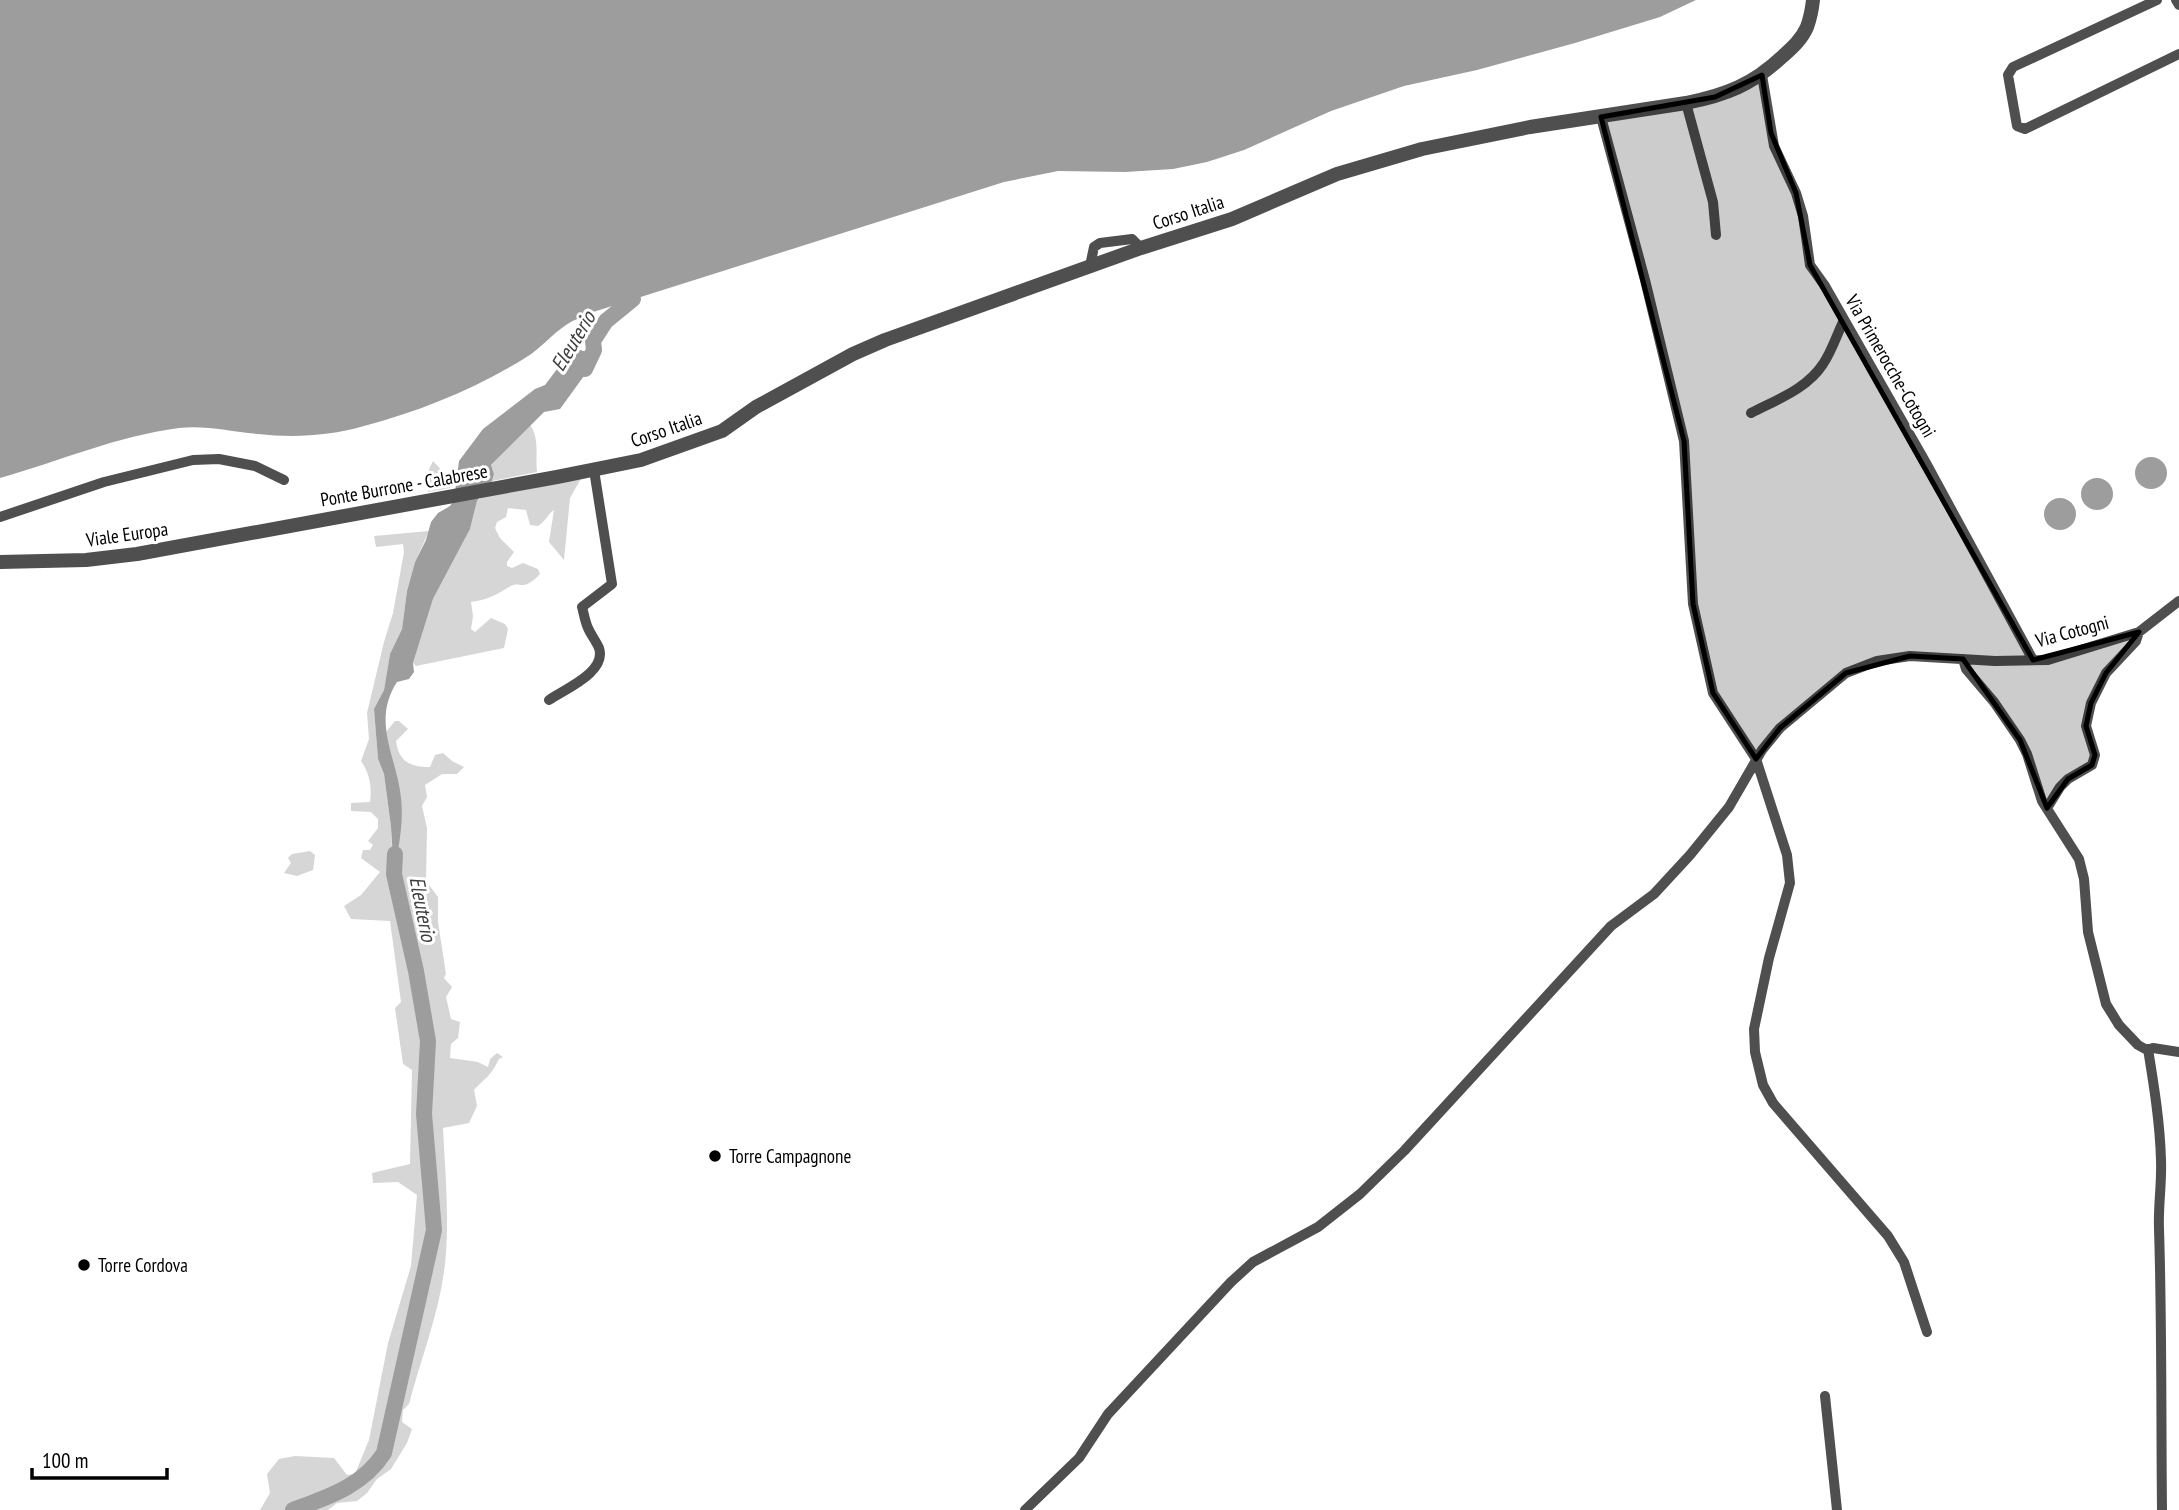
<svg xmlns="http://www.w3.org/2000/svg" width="2179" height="1510" font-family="'PT Sans Narrow',sans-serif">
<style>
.green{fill:#d6d6d6}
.water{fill:#9d9d9d}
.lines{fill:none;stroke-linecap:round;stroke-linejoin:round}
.river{stroke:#9d9d9d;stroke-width:16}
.minor{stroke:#4f4f4f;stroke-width:10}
.tertiary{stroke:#4f4f4f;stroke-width:14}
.marked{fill:#000;fill-opacity:0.2;stroke:#000;stroke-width:5;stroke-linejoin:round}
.poi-dot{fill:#000;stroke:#fff;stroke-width:2.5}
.labels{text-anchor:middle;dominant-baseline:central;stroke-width:6;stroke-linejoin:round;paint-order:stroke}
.street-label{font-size:19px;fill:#000;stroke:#fff}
.poi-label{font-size:19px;fill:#000;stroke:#fff;text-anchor:start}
.water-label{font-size:21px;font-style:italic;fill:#3e3e3e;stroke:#fff}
</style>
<rect width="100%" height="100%" fill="#fff"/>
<path class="green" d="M530 425C540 439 535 455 537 472L492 481 494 474 491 465Z
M433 461 446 475 450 488 428 492V483L431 476 429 469Z
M582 477 570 498 564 560 549 542 554 510C547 515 545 522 538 526L530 525 526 510 508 508 506 517 497 522 495 528 500 538 514 552 507 562V566L512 568 523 563 538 569 540 574C521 594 521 579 509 587 496 595 487 600 471 602L473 616 471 629 475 632 491 618 505 624 508 629 504 648 416 666 413 663 433 599 470 529 477 501 482 497 562 483Z
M429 531 415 562 407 591 402 629 390 654 384 690 374 709 378 759 384 774 391 827 393 869 397 776 390 756 386 732 395 721H399L408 729 396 741C399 762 410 767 430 767L435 755 443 753 452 761 464 767 457 774H442L425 785 427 797 422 806 427 828 426 881 438 897V922L446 974 444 978 452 987 446 997 451 1019 460 1022 458 1038 451 1044 450 1058 478 1062 488 1067 490 1059 497 1053 503 1057 499 1059C490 1077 487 1076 474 1090L477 1106 469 1123 443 1128C445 1169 449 1211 446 1252 443 1304 422 1354 409 1404L403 1410 402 1422 412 1429 407 1443 391 1469 377 1479 367 1493 357 1501 337 1503 328 1510H260L270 1493 267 1474 279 1459 295 1456 334 1458 347 1475 355 1474 369 1440 388 1343 411 1266 417 1195 398 1182 373 1183 372 1173 410 1164 412 1070 403 1064 395 1008 401 1002 390 921 351 919 344 906 361 895 380 872 361 858 363 850H370L373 845 368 841 378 828V819L371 812 351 811V803L370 802C372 787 370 774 361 761L369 739 367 713 384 642 393 613 404 552 403 544 376 547 374 536Z
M310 851 315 855 313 870 297 876 284 873 291 863 288 858 292 854Z"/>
<path class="water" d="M0 0H1696L1660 17 1575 43 1477 70 1404 86 1331 111 1244 150 1207 162 1173 169 1125 172 1058 171 1004 182 590 313C582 317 573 320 566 325 551 335 540 349 525 358 475 389 420 411 364 426 329 436 293 438 258 434 232 432 206 425 179 428 117 436 60 461 0 478Z
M592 347 594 350 589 369 560 409 544 412 491 465 494 474 492 481 477 501 470 529 433 599 413 663 414 672 409 679 397 682C371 722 397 757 401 798 404 824 398 849 394 874L391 827 384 774 378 759 374 709 384 690 390 654 402 629 407 591 415 562 426 540 431 522 438 513 450 506 454 500 459 461 483 429 535 389 545 385 573 348 587 352Z
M2135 473a16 16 0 1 1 32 0a16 16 0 1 1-32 0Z
M2081 494a16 16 0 1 1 32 0a16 16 0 1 1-32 0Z
M2044 514a16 16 0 1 1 32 0a16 16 0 1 1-32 0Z"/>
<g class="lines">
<path class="river" d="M585 369 594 350 593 341 606 321 633 299
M293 1510C328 1497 363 1486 384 1453L434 1230 424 1114 428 1041 416 971 394 874 395 854"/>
<path class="minor" d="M2157 0 2013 67 2008 75 2017 126 2025 129 2179 54
M2176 0 2179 5
M1762 75 1774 146 1796 193 1803 216 1810 265 1825 286 1926 463 2033 660
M1686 103 1713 202 1716 235
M1601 117 1645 280 1684 441 1693 604 1713 693 1756 759 1787 855 1790 883 1769 958 1754 1029 1755 1052 1763 1085 1773 1103 1888 1236 1904 1262 1927 1332
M1090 266 1094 247 1100 243 1132 239 1141 248
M1751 413C1776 400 1807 389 1823 364 1832 351 1837 334 1844 320
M0 517 104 482 193 460 219 459 255 466 284 480
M1963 659 1966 669 1994 702 2020 740 2027 754 2042 801 2079 859 2084 879 2088 932 2106 1004 2119 1025 2138 1045 2147 1050 2153 1048 2179 1052
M549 700C565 689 607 672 599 648 596 641 591 635 588 628 585 622 584 614 582 607L612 584 594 470
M2047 808 2060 787 2068 779 2092 765 2095 755 2086 726 2091 703 2106 673 2136 641 2139 632
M2148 1049C2154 1086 2160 1123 2161 1160 2162 1183 2158 1206 2159 1229 2162 1322 2161 1416 2162 1510
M1825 1396 1837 1510
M1025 1510 1079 1458 1108 1414 1231 1282 1253 1262 1318 1227 1360 1194 1404 1151 1611 926 1654 894 1690 855 1729 807 1762 750 1780 728 1846 673 1877 661 1910 656 1995 661 2048 660 2139 632 2179 601"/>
<path class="tertiary" d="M0 562 86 560 137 554 557 477 641 460 722 431 756 407 853 354 885 340 1141 248 1232 219 1337 174 1422 149 1530 127 1686 103C1726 95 1752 85 1783 56 1792 48 1802 39 1807 27 1810 19 1812 9 1813 0"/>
</g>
<path class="marked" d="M1762 75 1771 133 1796 193 1810 265 2033 660 2139 632 2106 673 2091 703 2086 726 2095 755 2092 765 2068 779 2047 808 2020 740 1963 659 1910 656 1846 673 1780 728 1756 759 1713 693 1693 604 1684 441 1601 117 1715 97Z"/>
<g class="poi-dot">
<circle cx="715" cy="1156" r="7"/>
<circle cx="84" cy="1265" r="7"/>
</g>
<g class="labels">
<g class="street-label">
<text transform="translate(1188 212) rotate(-18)">Corso Italia</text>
<text transform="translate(1891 366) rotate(60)">Via Primerocche-Cotogni</text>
<text transform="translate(666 429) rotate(-19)">Corso Italia</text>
<text transform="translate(404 485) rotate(-10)">Ponte Burrone - Calabrese</text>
<text transform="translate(127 534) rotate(-8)">Viale Europa</text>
<text transform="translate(2072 631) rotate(-15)">Via Cotogni</text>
</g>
<g class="poi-label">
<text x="729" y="1156">Torre Campagnone</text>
<text x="98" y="1265">Torre Cordova</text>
</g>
<g class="water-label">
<text transform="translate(573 341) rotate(-59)">Eleuterio</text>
<text transform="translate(423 909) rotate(79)">Eleuterio</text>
</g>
</g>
<path d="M32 1468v10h135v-10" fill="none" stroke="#000000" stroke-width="3.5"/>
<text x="42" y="1468" font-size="21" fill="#000000" stroke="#ffffff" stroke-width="5" paint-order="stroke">100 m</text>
</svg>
